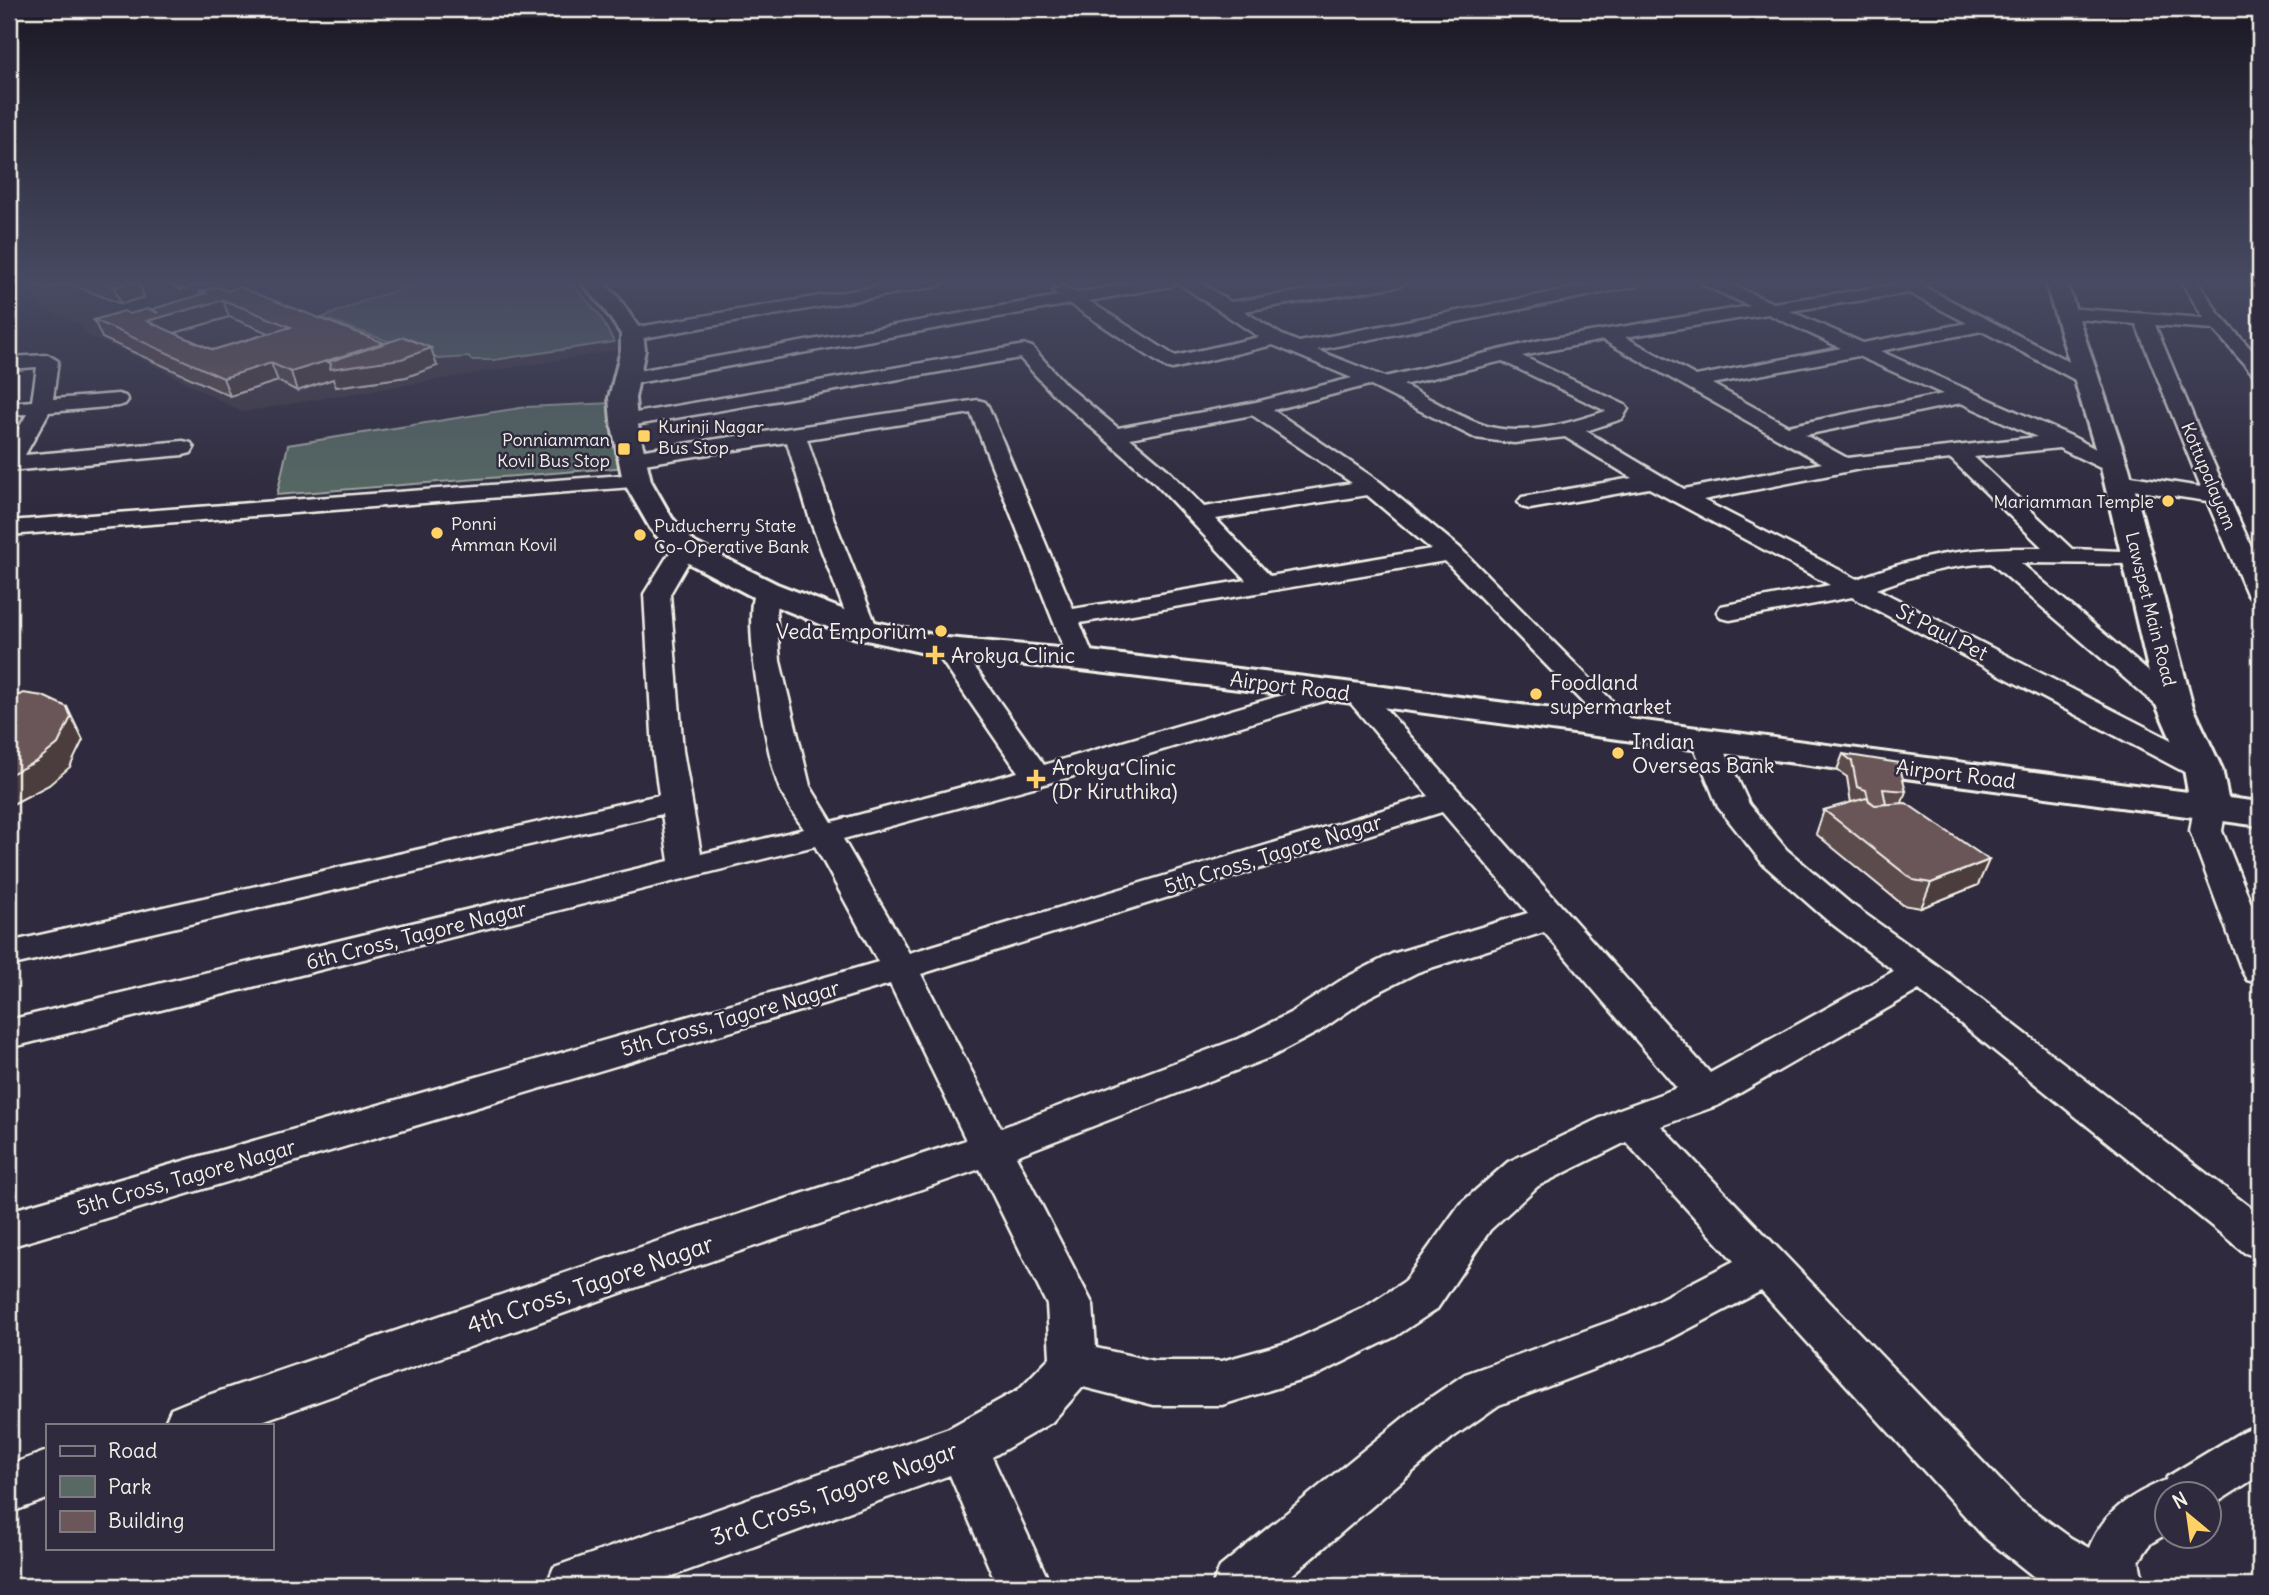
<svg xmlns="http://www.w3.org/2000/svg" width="2269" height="1595" font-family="Delius,sans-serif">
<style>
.built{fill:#413845}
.green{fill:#576962;stroke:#a6ada5;stroke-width:2}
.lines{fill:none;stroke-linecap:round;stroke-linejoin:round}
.street-casing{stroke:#f4f1e8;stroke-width:5}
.secondary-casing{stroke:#f4f1e8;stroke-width:6}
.street{fill:#2f2a3d;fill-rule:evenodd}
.secondary{fill:#2f2a3d;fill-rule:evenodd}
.wall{fill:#5c4b4d;stroke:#f4f1e8;stroke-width:2;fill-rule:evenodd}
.shaded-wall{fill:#4b3d3e;stroke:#f4f1e8;stroke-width:2}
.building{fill:#6b5759;stroke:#f4f1e8;stroke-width:2;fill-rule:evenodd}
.poi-dot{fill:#ffd166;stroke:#2f2a3d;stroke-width:2.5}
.labels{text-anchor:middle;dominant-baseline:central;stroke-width:5;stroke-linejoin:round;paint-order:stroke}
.far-poi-label{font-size:18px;fill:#f4f1e8;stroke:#2f2a3d;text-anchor:start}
.far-street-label{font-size:18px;fill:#f4f1e8;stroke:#2f2a3d}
.poi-label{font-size:21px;fill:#f4f1e8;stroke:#2f2a3d;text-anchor:start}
.street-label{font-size:21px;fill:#f4f1e8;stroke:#2f2a3d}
.near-street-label{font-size:24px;fill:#f4f1e8;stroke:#2f2a3d}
</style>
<rect width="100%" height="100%" fill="#2f2a3d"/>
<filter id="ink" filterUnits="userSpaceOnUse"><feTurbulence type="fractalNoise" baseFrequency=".0143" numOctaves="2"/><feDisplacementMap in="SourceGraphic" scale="14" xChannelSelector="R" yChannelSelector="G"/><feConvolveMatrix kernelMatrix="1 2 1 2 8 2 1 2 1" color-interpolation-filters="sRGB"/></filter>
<g filter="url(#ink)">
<path class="built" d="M23 281H582L603 305 631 348 242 412 151 364 89 336 80 324 44 310Z"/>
<path class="green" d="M428 281H493L504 284 513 281H569L599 314 614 342 494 360H471L469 357 439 359 322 318 363 301Z
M612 403 627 467 277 495 288 445 526 407Z"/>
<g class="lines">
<defs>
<path id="street" d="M909 281H946L937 286 632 340 623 334 632 328Z
M1143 281H1198L1231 302 1368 281H1408L1399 286 1244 311 1282 335 1299 342 1611 281H1645L1636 286 1317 350 1385 377 1541 340 1750 306 1703 285 1701 281H1723L1773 303 1894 285 1892 281H1913L2093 374 2096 378 2093 382H2079L1982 331 1880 351 2071 436 2123 463 2126 468 2123 473 2115 475 2059 448 1974 457 2072 549 2146 552 2149 557 2146 562 2137 564 2021 563 2190 707 2185 713 2175 716 2165 713 1991 563C1947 566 1919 573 1877 589L2214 762 2218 769 2214 776 2203 778 2192 776 1852 597 1730 620 1721 618 1717 612 1721 606 1830 585 1649 488 1530 509 1522 507 1518 502 1522 497 1632 478 1565 437 1514 443 1475 438 1369 385 1273 410 1380 482 1460 548 1635 724 1640 730 1635 736 1625 739 1615 736 1445 561 1080 623 1095 660 1091 666 1081 668 1071 666 971 413 807 439 834 520 878 630 875 636 865 638 855 636 852 630 810 520 787 442 631 466 623 464 620 459 623 454 631 452 978 400 985 402 988 406 1073 609 1246 580 1152 480 1052 393 1020 358 624 427 617 425 613 421 617 417 624 415 1025 345 1032 347 1066 385 1118 428 1256 402 1352 378 1273 345 1172 369 1165 367 1070 304 626 385 619 383 616 379 619 375 626 373 1058 296 1053 291 1062 286 1076 293ZM1178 281 1181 285 1259 337 1175 356 1089 301 1170 286ZM1909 293 1967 323 1863 343 1790 311ZM1768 314 1841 348 1696 376 1625 337ZM1603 340 1822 463 1684 489 1586 431 1622 419 1628 409 1625 405 1522 356ZM1858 356 1943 394 1788 426 1712 384ZM1502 361 1606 411C1570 423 1528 436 1490 427 1468 422 1426 396 1403 385ZM1961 403 2037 437 1847 458 1805 435ZM1252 415 1352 483 1204 507 1168 470 1130 438ZM1951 459 2043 548C1970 547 1926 553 1857 579L1703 500 1860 469ZM1367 495 1431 549 1270 576 1216 519Z
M2181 281H2198L2219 314 2260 359V376L2253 374 2213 329 2155 325 2203 440 2260 566V602L2251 599 2247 594 2207 501 2119 488 2111 486 2108 481 2111 476 2119 474 2201 487 2136 324 2066 318 2057 313 2066 308 2204 318Z
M48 355 58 361 53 399 118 394 125 396 128 400 125 404 118 406 49 412 25 455 183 441 191 443 194 448 191 453 183 455 9 471V445L27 414 9 415V403L32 401 37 367 9 369V357Z
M637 474 645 476 648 481 645 486 9 535V521Z
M684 542 693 544 696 549 670 594 683 751 701 854 804 829C795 816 785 802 779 787 767 755 739 612 757 586L766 583 775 586 779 591 776 611 780 661 810 786 832 822 1018 772 933 648 937 642 947 640 957 642 1044 765 1320 684 1330 681 1340 684 1344 690 1340 696 1103 768 843 839 909 953 1429 796 1343 694 1347 688 1357 685 1367 688 1710 1073 1894 971 1827 920 1763 864 1718 807 1692 742 1696 736 1707 733 1718 736 1749 804 1787 850 1851 904 1934 963 2260 1215V1258L2245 1253 1919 990 1719 1105 1661 1126 2020 1501 2071 1538 2089 1548C2103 1512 2131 1494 2166 1480L2167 1477 2243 1431 2260 1424V1475L2210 1507V1494H2168V1533L2151 1543 2139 1561 2144 1586H2054L2033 1576 1984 1537 1761 1291 1662 1343 1499 1405 1452 1438 1279 1586H1212L1220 1567 1418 1406 1465 1374 1631 1314 1734 1261 1626 1142 1538 1186 1490 1230 1437 1309 1396 1336 1315 1376 1222 1405H1154L1083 1387 1052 1422 992 1457 1051 1586H997L950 1475 645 1586H546L554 1567 949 1428 1018 1390 1050 1357 1047 1305 980 1169 685 1270 251 1425H164L171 1409 188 1402 676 1235 966 1140 890 984 9 1247V1211L878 962 815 846 9 1048V1020L669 861 662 814 9 966V942L659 795 653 751 644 594 675 544ZM1442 812 1528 913 1392 954 1343 979 1292 1012 1243 1037 1001 1128 921 974ZM1544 932 1677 1088 1617 1110 1508 1162 1460 1204 1405 1281 1364 1308 1290 1342 1222 1361H1154L1096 1348 1093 1305 1016 1156 1271 1057 1318 1032 1369 997 1418 972Z
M2210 797 2221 800 2226 807 2222 831 2260 926V984L2247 980 2242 971 2190 831 2194 807 2199 800Z
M47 1451V1499L9 1513V1465Z"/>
<path id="secondary" d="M580 281H602L618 297 643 334 645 350 635 398 637 421 651 481 672 518 695 543 777 584 875 622 947 638 1081 650 1330 680 2188 792 2184 769 2157 707 2101 468 2045 281H2066L2129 468 2193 707 2222 769 2228 798 2260 802V826L1330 700 1081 670 947 658 853 637 755 598 673 555 650 528 623 481 611 421 609 398 621 350V334L602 306Z"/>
</defs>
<use href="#street" class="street-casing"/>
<use href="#secondary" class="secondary-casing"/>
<use href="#street" class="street"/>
<use href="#secondary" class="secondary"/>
</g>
<path class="wall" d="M35 281H138L144 297 121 304 68 283 44 289 37 287Z
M164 281H213L181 290Z
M216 287 384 344 437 366 406 377 336 387 333 379 297 391 278 381 230 396 102 338 94 320 154 311 153 309 200 295 199 292ZM229 317 269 333 213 350 174 333Z
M1843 754 1906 791 1902 803 1978 885 1921 908 1903 905 1816 834 1824 810 1851 803 1847 777 1837 770Z"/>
<path class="shaded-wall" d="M41 281H67L68 283 44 289Z
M136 281H138L144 297 121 304 114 287Z
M178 281H213L181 290Z
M223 300 229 317 154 339 147 321Z
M384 343 401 359 431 348 437 366 406 377 336 387 333 379 297 391 291 372Z
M271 363 278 381 230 396 223 378Z
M67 707 83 740 70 767 49 785 9 806V775Z
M1989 860 1978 885 1921 908 1931 883Z"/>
<path class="building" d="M98 281H136L114 287Z
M216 287 228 291 239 287 384 343 291 372 271 363 223 378 94 320 124 311 129 314 148 309 158 313 153 309 207 293 199 292ZM223 300 291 327 213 350 147 321Z
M404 337 431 348 401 359 330 369 331 364 328 362Z
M23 693 43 696 67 707 71 717 58 744 37 761 9 775V700Z
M1843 754 1899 763 1906 791 1883 789 1886 804 1875 805 1869 801 1866 790 1857 787 1852 761Z
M1866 798 1875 805 1906 803 1989 860 1931 883 1913 880 1824 810Z"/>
</g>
<linearGradient id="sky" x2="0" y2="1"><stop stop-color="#1a1722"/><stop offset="0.56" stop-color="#474a62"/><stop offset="1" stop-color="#474a62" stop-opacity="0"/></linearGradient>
<rect width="2269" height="504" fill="url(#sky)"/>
<g class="poi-dot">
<rect x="637" y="429" width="14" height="14" rx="3.5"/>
<rect x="617" y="442" width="14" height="14" rx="3.5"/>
<circle cx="2168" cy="501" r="7"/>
<circle cx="437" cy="533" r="7"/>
<circle cx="640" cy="535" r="7"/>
<circle cx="941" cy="631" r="7"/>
<path d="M931.5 644.5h7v7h7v7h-7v7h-7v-7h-7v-7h7z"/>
<circle cx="1536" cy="694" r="7"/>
<circle cx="1618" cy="753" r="7"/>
<path d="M1032.5 768.5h7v7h7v7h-7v7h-7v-7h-7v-7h7z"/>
</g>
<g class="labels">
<g class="far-poi-label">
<text x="658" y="426">Kurinji Nagar<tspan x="658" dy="21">Bus Stop</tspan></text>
<text x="610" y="439" text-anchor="end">Ponniamman<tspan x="610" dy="21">Kovil Bus Stop</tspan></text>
<text x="2154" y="501" text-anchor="end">Mariamman Temple</text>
<text x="451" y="523">Ponni<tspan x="451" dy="21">Amman Kovil</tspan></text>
<text x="654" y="525">Puducherry State<tspan x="654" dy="21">Co-Operative Bank</tspan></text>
</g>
<g class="far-street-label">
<text transform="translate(2209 476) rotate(67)">Kottupalayam</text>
<text transform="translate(2151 609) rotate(76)">Lawspet Main Road</text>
</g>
<g class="poi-label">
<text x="927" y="631" text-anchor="end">Veda Emporium</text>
<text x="951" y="655">Arokya Clinic</text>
<text x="1550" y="682">Foodland<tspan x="1550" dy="24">supermarket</tspan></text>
<text x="1632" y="741">Indian<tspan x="1632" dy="24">Overseas Bank</tspan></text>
<text x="1052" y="767">Arokya Clinic<tspan x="1052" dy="24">(Dr Kiruthika)</tspan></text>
</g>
<g class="street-label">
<text transform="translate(1942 632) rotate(27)">St Paul Pet</text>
<text transform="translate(1290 686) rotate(7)">Airport Road</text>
<text transform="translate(1956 774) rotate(7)">Airport Road</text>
<text transform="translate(1273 854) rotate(-17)">5th Cross, Tagore Nagar</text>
<text transform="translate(416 935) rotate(-14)">6th Cross, Tagore Nagar</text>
<text transform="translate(730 1018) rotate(-16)">5th Cross, Tagore Nagar</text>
<text transform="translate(186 1177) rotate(-16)">5th Cross, Tagore Nagar</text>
</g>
<g class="near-street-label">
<text transform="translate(590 1284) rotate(-19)">4th Cross, Tagore Nagar</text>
<text transform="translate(834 1493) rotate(-20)">3rd Cross, Tagore Nagar</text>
</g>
</g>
<rect width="2269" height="1595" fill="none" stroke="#2f2a3d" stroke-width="35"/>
<rect x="18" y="18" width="2234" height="1560" fill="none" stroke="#f4f1e8" stroke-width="2.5" filter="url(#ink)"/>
<rect x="46" y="1424" width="228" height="126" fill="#2f2a3d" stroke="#7e7a81" stroke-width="2"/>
<rect x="60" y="1446" width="35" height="10" fill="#2f2a3d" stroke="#7e7a81" stroke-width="2"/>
<text x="108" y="1458" font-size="21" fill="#f4f1e8">Road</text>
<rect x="60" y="1476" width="35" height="21" fill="#576962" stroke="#7e7a81" stroke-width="2"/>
<text x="108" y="1494" font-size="21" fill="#f4f1e8">Park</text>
<rect x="60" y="1511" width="35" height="21" fill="#6b5759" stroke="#7e7a81" stroke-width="2"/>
<text x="108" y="1528" font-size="21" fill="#f4f1e8">Building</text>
<g transform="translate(2188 1515) rotate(331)"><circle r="33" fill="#2f2a3d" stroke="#7e7a81" stroke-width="2"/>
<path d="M0-5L12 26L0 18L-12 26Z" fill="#ffd166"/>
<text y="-10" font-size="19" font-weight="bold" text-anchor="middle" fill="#f4f1e8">N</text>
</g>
</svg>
